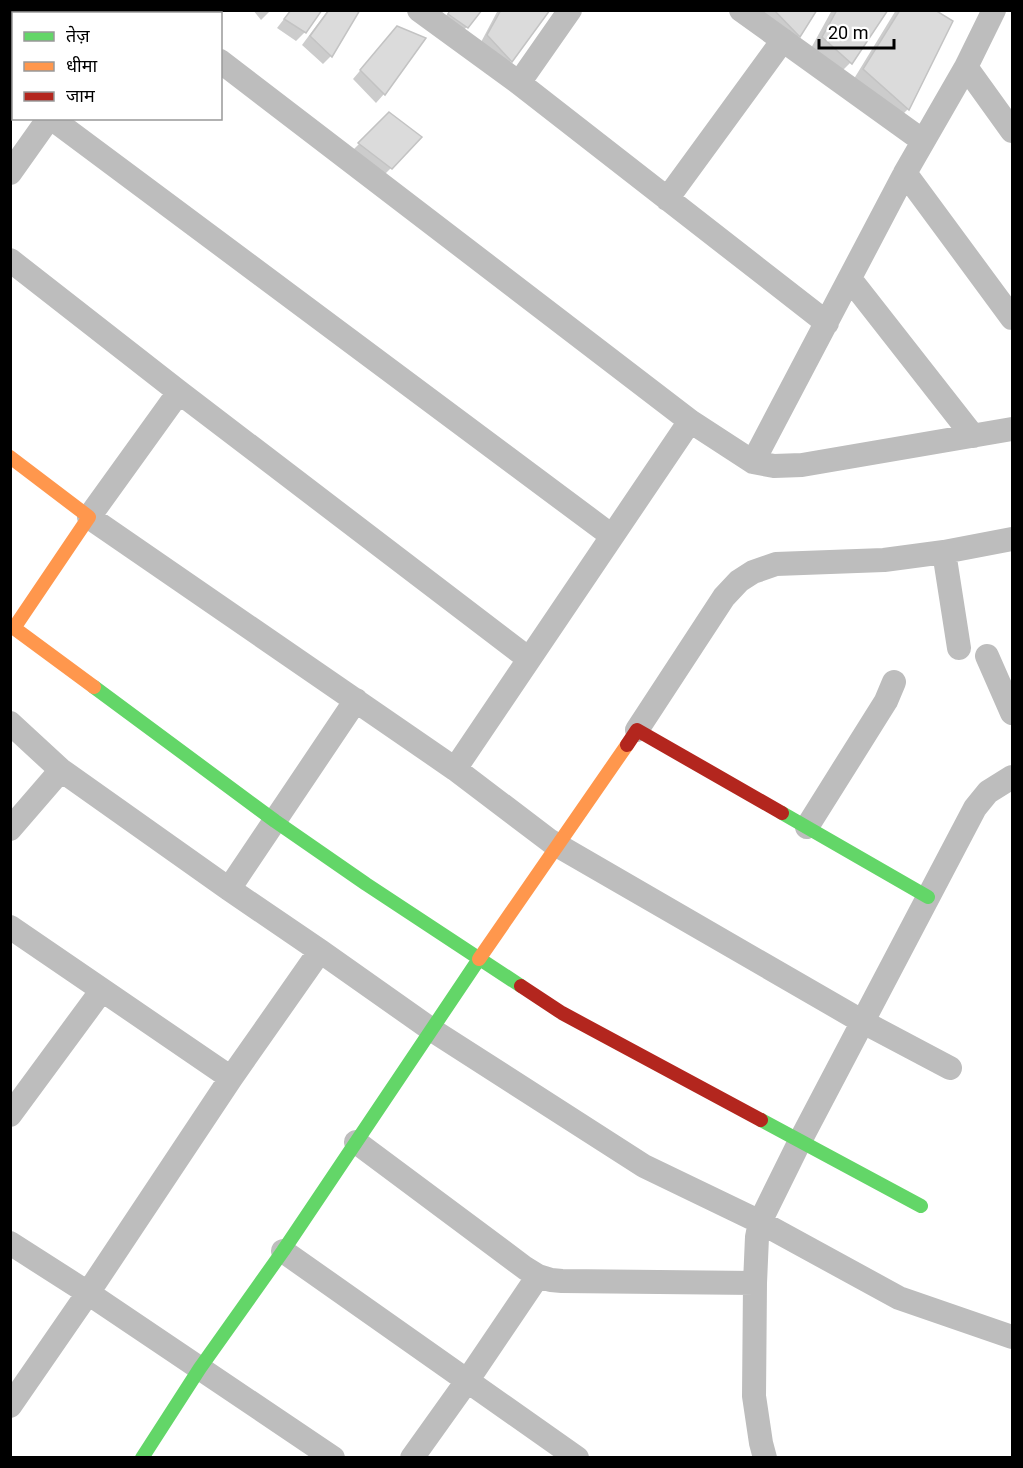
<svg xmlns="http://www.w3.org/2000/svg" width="1023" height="1468" font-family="Roboto,'Noto Sans Devanagari',sans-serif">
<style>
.shadow{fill:#0003}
.building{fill:#dbdbdb;stroke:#c3c3c3;stroke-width:1.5}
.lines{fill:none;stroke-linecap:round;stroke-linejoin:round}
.street{stroke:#bdbdbd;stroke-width:24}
.fast{stroke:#63d668;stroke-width:14}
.slow{stroke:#ff974d;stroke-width:14}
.jam{stroke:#b3261e;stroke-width:14}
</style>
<rect width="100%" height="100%" fill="#fff"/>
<path class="shadow" d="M253 10H271L261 20Z
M291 10H320L305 32 296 41 277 28Z
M328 10H358L331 56 323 64 302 45Z
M450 10H481L459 36 441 23Z
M498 10H548L511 61 502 69 480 44Z
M765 10H815L799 36 786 49 759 20Z
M832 10H886L850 63 838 75 810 50Z
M896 10H932L951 21 908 109 895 122 852 82Z
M397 27 423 39 384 94 376 103 353 79Z
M389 114 391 168 383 176 351 152Z"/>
<path class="building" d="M291 10H322L306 33 284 19Z
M329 10H360L332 57 310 36Z
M450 10H482L468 28 448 14Z
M501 10H550L512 62 487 35Z
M774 10H817L800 37Z
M837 10H888L852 64 822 37Z
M900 10H935L953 21 909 110 863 69Z
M397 26 426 38 385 95 360 70Z
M389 112 422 137 392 169 358 143Z"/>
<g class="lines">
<path class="street" d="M155 10 159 14
M419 10 519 83 570 10
M741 10 923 141
M124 14 126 10
M220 61 690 421 753 462 905 173 966 67 994 10
M966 67 1012 131
M519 83 827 323
M10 85 14 87
M51 118 612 536
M10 173 49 118
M905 173 1012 318
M667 199 783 40
M10 260 179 392 529 659
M850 279 973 436
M179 392 89 517 455 769 550 841 863 1022 950 1068
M753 462 774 466 802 465 1012 429
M944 552 959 648
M987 656 1012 713
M10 723 61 770 229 889 320 951 432 1030 644 1166 760 1222 899 1298 1012 1337
M637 730 724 597 739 581 753 572 776 564 884 560 944 552 1012 539
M455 769 690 421
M807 827 886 701 894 682
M10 829 61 770
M229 889 356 700
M10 927 231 1078
M10 1115 102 990
M356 1142 525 1268 538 1276
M10 1243 88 1293 333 1458
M283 1251 577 1458
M10 1406 88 1293 231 1078 320 951
M412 1458 467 1381 538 1276 551 1280 562 1281 755 1283
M765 1458 761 1443 754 1396 755 1283 757 1237 760 1222 800 1141 975 808 988 792 1012 777"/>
<path class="fast" d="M94 687 275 821 366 884 521 986
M782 813 928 897
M761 1120 921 1206
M142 1458 200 1368 283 1251 479 959"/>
<path class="slow" d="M10 457 89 517 14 628 94 687
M479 959 627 745"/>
<path class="jam" d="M627 745 637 730 782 813
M521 986 562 1013 761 1120"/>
</g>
<rect width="1023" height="1468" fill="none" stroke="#000000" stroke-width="24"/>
<rect x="12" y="12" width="210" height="108" fill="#ffffff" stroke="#999999" stroke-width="1.5"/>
<rect x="24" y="32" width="30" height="9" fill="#63d668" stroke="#999999" stroke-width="1.5"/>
<text x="66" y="42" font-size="18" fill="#000000">तेज़</text>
<rect x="24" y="62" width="30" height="9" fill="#ff974d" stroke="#999999" stroke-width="1.5"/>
<text x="66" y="72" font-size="18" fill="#000000">धीमा</text>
<rect x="24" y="92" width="30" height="9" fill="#b3261e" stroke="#999999" stroke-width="1.5"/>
<text x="66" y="102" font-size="18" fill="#000000">जाम</text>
<path d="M819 39v9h75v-9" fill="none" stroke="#000000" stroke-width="3"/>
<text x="828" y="39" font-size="18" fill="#000000" stroke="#ffffff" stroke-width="4.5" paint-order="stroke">20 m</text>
</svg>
